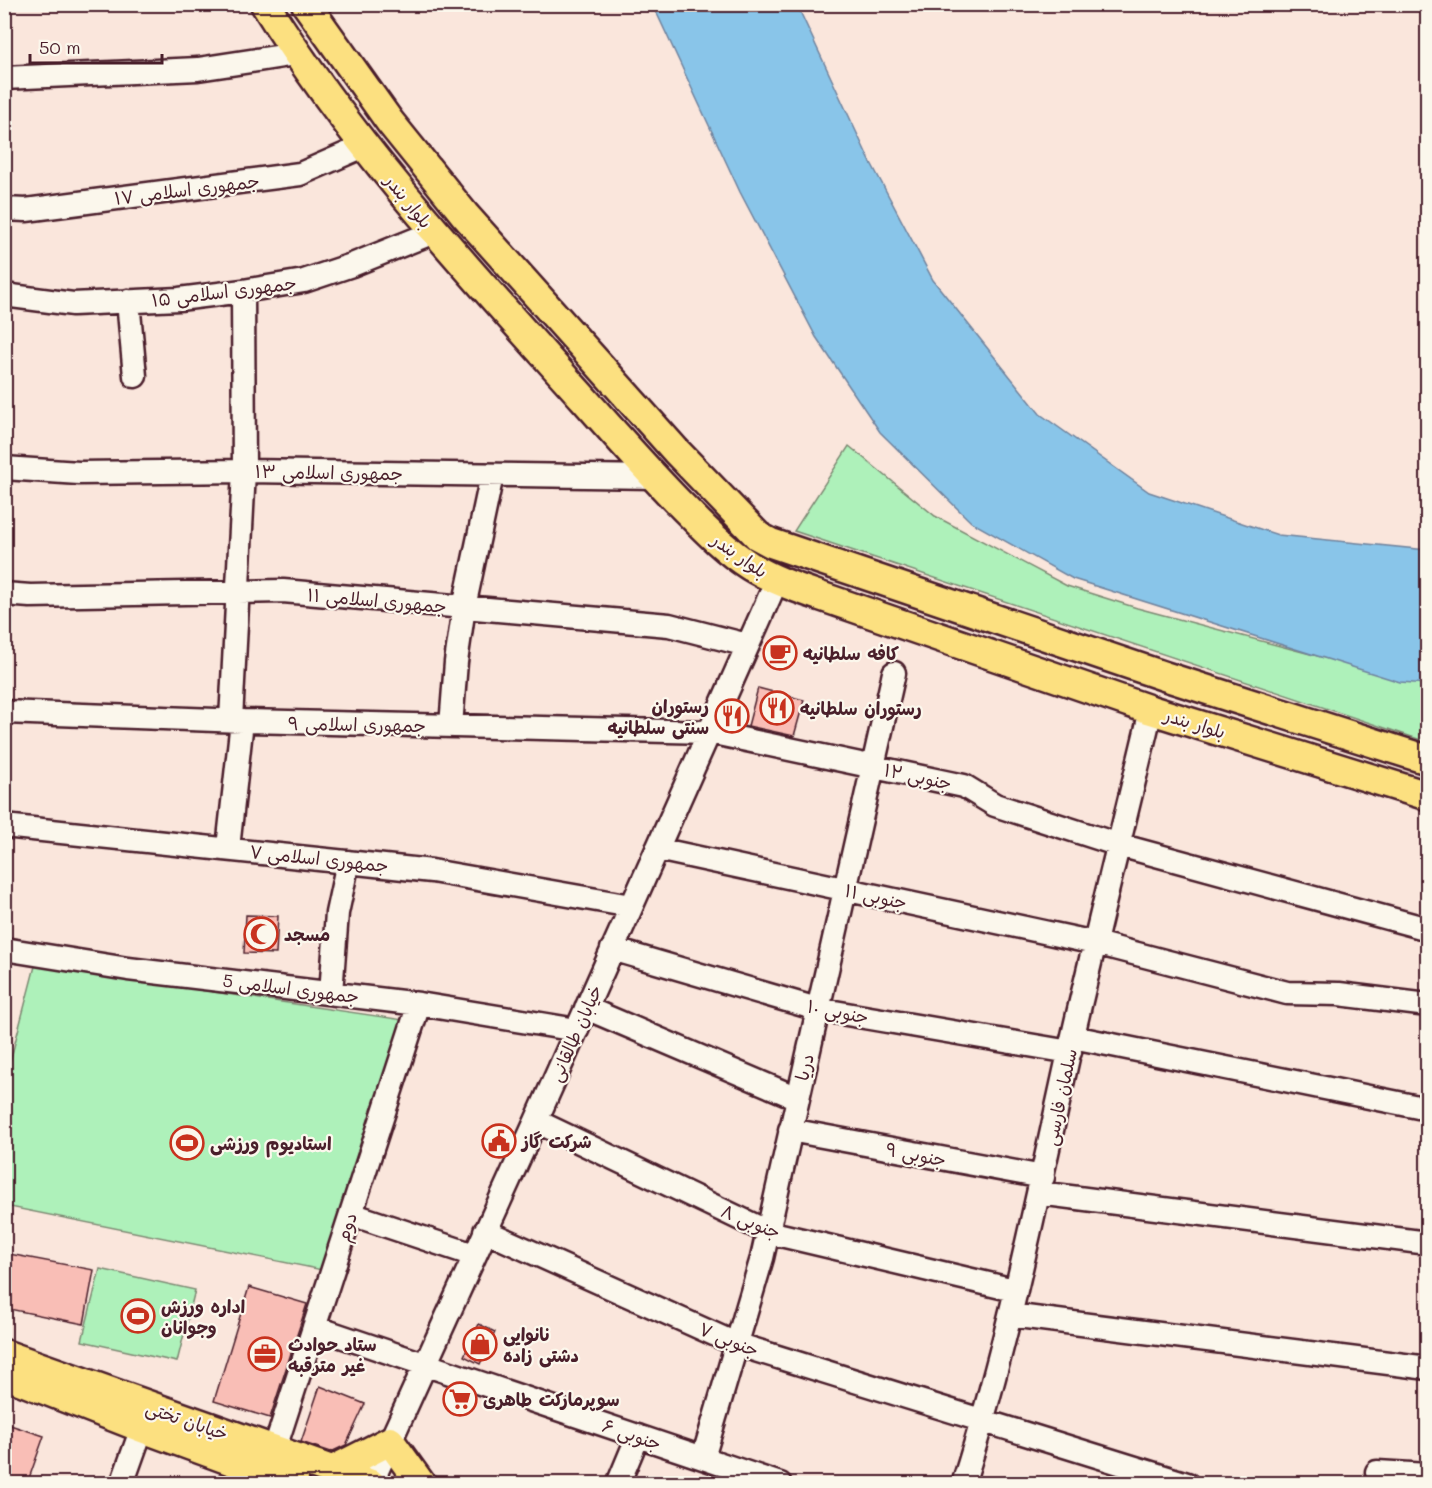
<svg xmlns="http://www.w3.org/2000/svg" width="1432" height="1488" font-family="Mali,'Playpen Sans Arabic',sans-serif">
<style>
.green{fill:#aef1ba;stroke:#7c8872;stroke-width:1.5}
.water{fill:#89c5e9;stroke:#70839d;stroke-width:1.5}
.building{fill:#f9beb6;stroke:#4a1f2b;stroke-width:1.5}
.lines{fill:none;stroke-linecap:round;stroke-linejoin:round}
.minor-casing{stroke:#4a1f2b;stroke-width:27}
.major-casing{stroke:#4a1f2b;stroke-width:33}
.minor{stroke:#fbf7ec;stroke-width:22}
.major{stroke:#fce080;stroke-width:28}
.labels{text-anchor:middle;dominant-baseline:central;stroke-width:4.5;stroke-linejoin:round;paint-order:stroke}
.street-label{font-size:18px;fill:#4a1f2b;stroke:#fbf7ec}
.poi-label{font-size:18px;font-weight:bold;fill:#4a1f2b;stroke:#fbf7ec;text-anchor:start}
</style>
<rect width="100%" height="100%" fill="#fae6dc"/>
<filter id="ink" filterUnits="userSpaceOnUse"><feTurbulence type="fractalNoise" baseFrequency=".0167" numOctaves="2"/><feDisplacementMap in="SourceGraphic" scale="12" xChannelSelector="R" yChannelSelector="G"/><feConvolveMatrix kernelMatrix="1 2 1 2 8 2 1 2 1" color-interpolation-filters="sRGB"/></filter>
<g filter="url(#ink)">
<path class="green" d="M849 446 935 516 1067 586 1137 608 1427 685V742L794 531Z
M35 966 404 1020 332 1272 5 1206V1081Z
M100 1269 195 1290 177 1362 82 1341Z"/>
<path class="water" d="M653 5H797L868 157 933 280 1040 414 1149 492 1278 535 1427 550V684L1400 682 1073 579 971 522 880 432 816 337 740 192Z"/>
<path class="building" d="M758 688 804 700 794 736 748 726Z
M246 915 278 916 276 954 244 953Z
M4 1253 94 1270 84 1324 4 1308Z
M249 1287 307 1304 270 1418 214 1401Z
M479 1324 495 1332 480 1364 464 1356Z
M320 1386 365 1404 346 1445 331 1452 301 1442Z
M4 1423 44 1436 27 1484H4Z"/>
<g class="lines">
<defs>
<path id="minor" d="M4 78 198 69 296 54
M4 209 26 210 300 174 364 146
M4 295 73 304 179 299 243 291 304 281 352 265 434 232
M128 301 135 376
M4 468 79 473 244 471 654 477
M4 594 30 596 283 591 669 625 747 645
M4 712 242 721 709 732 964 786 995 805 1119 845 1428 929
M231 720 244 471 243 291
M451 726 456 662 464 607 492 475
M4 826 432 871 631 906
M228 848 242 721
M657 849 1095 943 1287 993 1339 994 1428 1005
M4 949 128 969 419 1004 577 1030
M612 949 817 1009 1070 1052
M331 993 337 913 348 862
M586 1008 797 1098
M1073 1037 1428 1109
M536 1121 768 1232 1014 1290
M790 1130 1043 1177
M1039 1193 1428 1243
M351 1214 474 1255
M485 1231 736 1344 1187 1484
M1010 1315 1428 1368
M314 1327 780 1484
M274 1451 419 1004
M703 1458 762 1258 894 673
M1377 1472 1428 1475
M122 1484 142 1428
M371 1484 536 1121 777 580
M618 1484 638 1436
M963 1484C1008 1343 1037 1197 1069 1053 1095 938 1124 824 1151 710"/>
<path id="major" d="M265 4C355 149 471 273 584 399 615 434 646 469 679 503 701 525 723 549 750 566 771 579 794 587 817 595L1151 710 1428 796
M306 4 390 122 465 215 676 451 758 536 771 543 1164 676 1428 760
M4 1354 371 1484
M9 1376 142 1428 295 1484
M331 1471 390 1441 421 1484"/>
</defs>
<use href="#minor" class="minor-casing"/>
<use href="#major" class="major-casing"/>
<use href="#minor" class="minor"/>
<use href="#major" class="major"/>
</g>
</g>
<defs>
<symbol id="cafe-ring" viewBox="-11 -11 22 22"><circle r="9.5" fill="#fbf7ec" stroke="#c8321e" stroke-width="1.5"/><path d="M-5.5-4.5H6V0H3Q3 3.5 0 3.5H-2.5Q-5.5 3.5-5.5 0ZM3-3.2v2h1.7v-2ZM-6 4.5H4V6H-6Z" fill="#c8321e"/></symbol>
<symbol id="restaurant-ring" viewBox="-11 -11 22 22"><circle r="9.5" fill="#fbf7ec" stroke="#c8321e" stroke-width="1.5"/><path d="M-5-6h1v4h1v-4h1v4h1v-4h1v5L-1.5 .5V6h-2V.5L-5-1ZM5-6V6H3V1.5H1.5Q1.5-4 5-6Z" fill="#c8321e"/></symbol>
<symbol id="mosque-ring" viewBox="-11 -11 22 22"><circle r="9.5" fill="#fbf7ec" stroke="#c8321e" stroke-width="1.5"/><path d="M3.5-4.9A6 6 0 1 0 3.5 4.9A5 5 0 1 1 3.5-4.9Z" fill="#c8321e"/></symbol>
<symbol id="civic-ring" viewBox="-11 -11 22 22"><circle r="9.5" fill="#fbf7ec" stroke="#c8321e" stroke-width="1.5"/><path d="M-.6-6.5H3V-4.5H.6V-3L4-1V1h2V6H-6V1h2V-1L-.6-3ZM-1.2 2.5V6h2.4V2.5Z" fill="#c8321e"/></symbol>
<symbol id="stadium-ring" viewBox="-11 -11 22 22"><circle r="9.5" fill="#fbf7ec" stroke="#c8321e" stroke-width="1.5"/><path d="M0-5a6.5 5 0 1 0 0 10a6.5 5 0 1 0 0-10ZM-3.5-1.8h7v3.6h-7Z" fill="#c8321e"/></symbol>
<symbol id="shop-ring" viewBox="-11 -11 22 22"><circle r="9.5" fill="#fbf7ec" stroke="#c8321e" stroke-width="1.5"/><path d="M-5-2.5h2.3a2.7 3.5 0 0 1 5.4 0H5L5.5 6h-11ZM-1.5-2.5h3a1.5 2.3 0 0 0-3 0Z" fill="#c8321e"/></symbol>
<symbol id="office-ring" viewBox="-11 -11 22 22"><circle r="9.5" fill="#fbf7ec" stroke="#c8321e" stroke-width="1.5"/><path d="M-6-3h4V-5.5h4V-3h4V5H-6ZM-1-4.5V-3h2v-1.5ZM-6 0V1H6V0Z" fill="#c8321e"/></symbol>
<symbol id="supermarket-ring" viewBox="-11 -11 22 22"><circle r="9.5" fill="#fbf7ec" stroke="#c8321e" stroke-width="1.5"/><path d="M-6-5.5h2.5l.6 2H6L4.5 2H-2.5L-4.4-4H-6ZM-1.5 3.2a1.3 1.3 0 1 0 .1 0ZM3 3.2a1.3 1.3 0 1 0 .1 0Z" fill="#c8321e"/></symbol>
</defs>
<g fill-rule="evenodd">
<use href="#cafe-ring" x="761" y="634" width="38" height="38"/>
<use href="#restaurant-ring" x="758" y="689" width="38" height="38"/>
<use href="#restaurant-ring" x="713" y="697" width="38" height="38"/>
<use href="#mosque-ring" x="242" y="915" width="38" height="38"/>
<use href="#civic-ring" x="480" y="1122" width="38" height="38"/>
<use href="#stadium-ring" x="168" y="1124" width="38" height="38"/>
<use href="#stadium-ring" x="119" y="1297" width="38" height="38"/>
<use href="#shop-ring" x="461" y="1325" width="38" height="38"/>
<use href="#office-ring" x="246" y="1335" width="38" height="38"/>
<use href="#supermarket-ring" x="441" y="1380" width="38" height="38"/>
</g>
<g class="labels">
<g class="street-label">
<text transform="translate(187 189) rotate(-7)">جمهوری اسلامی ۱۷</text>
<text transform="translate(409 201) rotate(51)">بلوار بندر</text>
<text transform="translate(224 291) rotate(-7)">جمهوری اسلامی ۱۵</text>
<text transform="translate(329 472) rotate(1)">جمهوری اسلامی ۱۳</text>
<text transform="translate(740 555) rotate(35)">بلوار بندر</text>
<text transform="translate(377 600) rotate(5)">جمهوری اسلامی ۱۱</text>
<text transform="translate(1195 723) rotate(17)">بلوار بندر</text>
<text transform="translate(357 724) rotate(1)">جمهوری اسلامی ۹</text>
<text transform="translate(918 776) rotate(12)">۱۲ جنوبی</text>
<text transform="translate(319 858) rotate(6)">جمهوری اسلامی ۷</text>
<text transform="translate(876 896) rotate(12)">۱۱ جنوبی</text>
<text transform="translate(291 988) rotate(7)">جمهوری اسلامی 5</text>
<text transform="translate(838 1011) rotate(11)">۱۰ جنوبی</text>
<text transform="translate(575 1033) rotate(-66)">خیابان طالقانی</text>
<text transform="translate(804 1067) rotate(-77)">دریا</text>
<text transform="translate(1060 1097) rotate(-78)">سلمان فارسی</text>
<text transform="translate(916 1154) rotate(11)">۹ جنوبی</text>
<text transform="translate(751 1221) rotate(22)">۸ جنوبی</text>
<text transform="translate(346 1227) rotate(-72)">دوم</text>
<text transform="translate(729 1339) rotate(22)">۷ جنوبی</text>
<text transform="translate(187 1420) rotate(19)">خیابان تختی</text>
<text transform="translate(632 1434) rotate(19)">۶ جنوبی</text>
</g>
<g class="poi-label">
<text x="803" y="653">کافه سلطانیه</text>
<text x="709" y="706" text-anchor="end">رستوران<tspan x="709" dy="21">سنتی سلطانیه</tspan></text>
<text x="800" y="708">رستوران سلطانیه</text>
<text x="284" y="934">مسجد</text>
<text x="522" y="1141">شرکت گاز</text>
<text x="210" y="1143">استادیوم ورزشی</text>
<text x="161" y="1306">اداره ورزش<tspan x="161" dy="21">وجوانان</tspan></text>
<text x="503" y="1334">نانوایی<tspan x="503" dy="21">دشتی زاده</tspan></text>
<text x="288" y="1344">ستاد حوادث<tspan x="288" dy="21">غیر مترقبه</tspan></text>
<text x="483" y="1399">سوپرمارکت طاهری</text>
</g>
</g>
<rect width="1432" height="1488" fill="none" stroke="#fbf7ec" stroke-width="24"/>
<rect x="12" y="12" width="1408" height="1464" fill="none" stroke="#4a1f2b" stroke-width="2" filter="url(#ink)"/>
<path d="M30 54v9h132v-9" fill="none" stroke="#4a1f2b" stroke-width="3"/>
<text x="39" y="54" font-size="18" fill="#4a1f2b" stroke="#fbf7ec" stroke-width="4.5" paint-order="stroke">50 m</text>
</svg>
